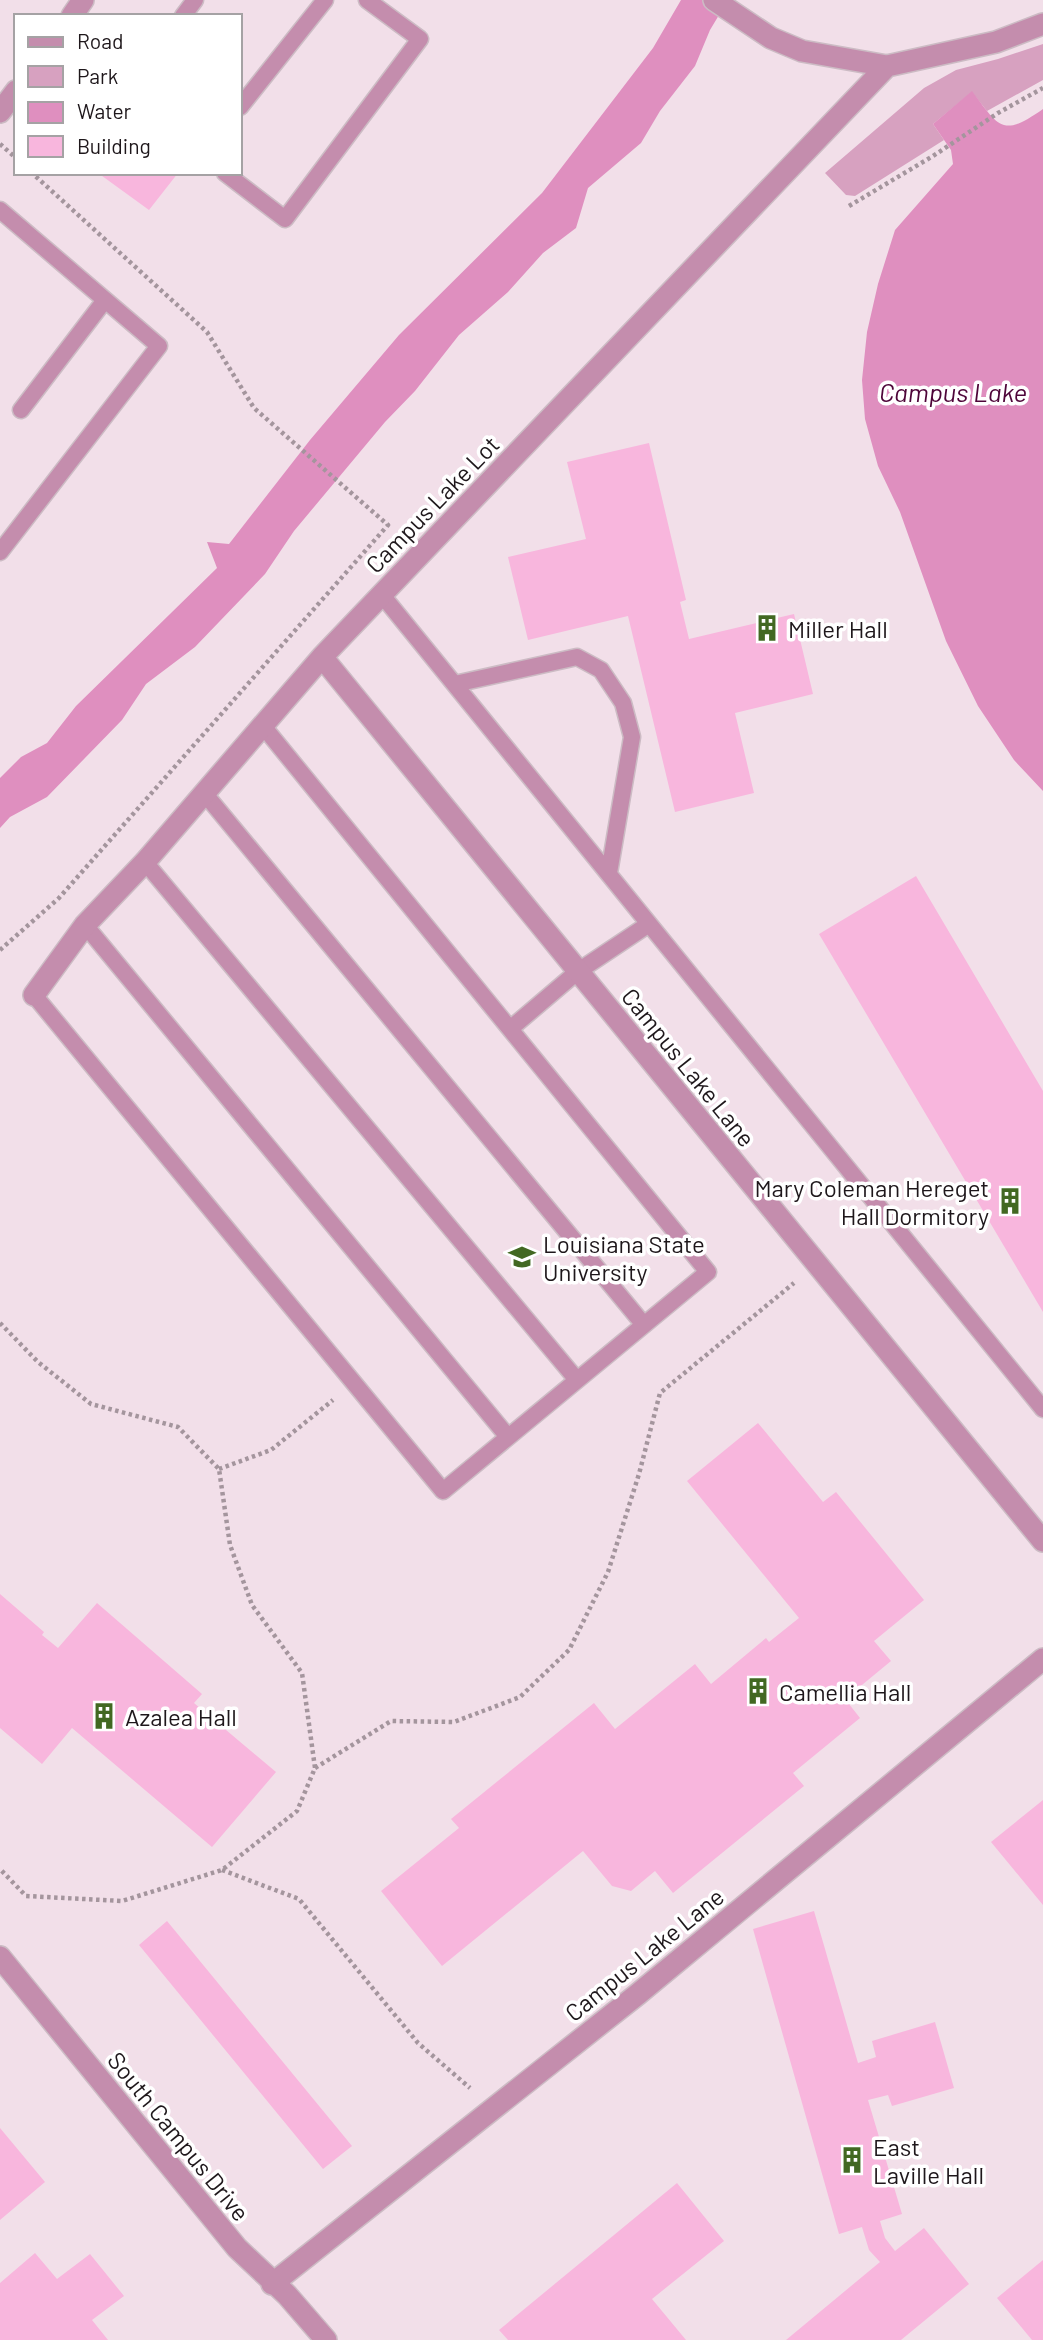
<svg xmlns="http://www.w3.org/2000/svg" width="1043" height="2340" font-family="Barlow,sans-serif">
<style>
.green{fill:#d7a1c0}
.water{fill:#df8fbf}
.building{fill:#f8b6dd}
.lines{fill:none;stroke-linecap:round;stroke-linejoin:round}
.lane-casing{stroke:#ccbbc4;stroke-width:19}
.street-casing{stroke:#ccbbc4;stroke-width:24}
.path{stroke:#a4959d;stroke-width:4.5;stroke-dasharray:3.5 3.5;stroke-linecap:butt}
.lane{stroke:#c48dad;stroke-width:16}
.street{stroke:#c48dad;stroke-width:21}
.labels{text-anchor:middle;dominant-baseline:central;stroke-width:7;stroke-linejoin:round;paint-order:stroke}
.street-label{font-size:24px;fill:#1e171b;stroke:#fff}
.poi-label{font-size:24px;fill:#1e171b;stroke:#fff;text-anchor:start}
.water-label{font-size:26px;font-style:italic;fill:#4e0539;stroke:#fff}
</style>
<rect width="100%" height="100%" fill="#f2dfe9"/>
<path class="green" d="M1043 44V80L987 111 972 92 933 124 944 140 855 196 846 195 825 173 924 88 956 70 998 59Z"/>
<path class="water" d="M681 0H728L710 30 695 66 660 111 641 143 588 188 576 228 543 253 508 292 459 335 415 391 385 422 294 531 265 574 195 647 146 684 122 720 47 797 10 817 0 828V778L21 757 47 743 76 706 217 568 207 542 229 544 310 440 399 335 542 193 653 48Z
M972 91C999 127 1002 138 1043 109V791L1014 760 978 706 946 641 900 512 878 466 865 419 862 380 867 332 878 284 895 230 953 164 951 150 933 124Z"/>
<path class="building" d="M98 173H178L149 210Z
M649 443 686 600 680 602 689 639 794 614 813 694 735 713 754 793 675 812 628 616 528 640 508 557 586 539 567 462Z
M916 876 1043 1091V1312L819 934Z
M758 1423 823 1502 836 1492 924 1600 874 1641 891 1661 845 1699 860 1718 793 1773 804 1786 673 1893 655 1871 631 1891 612 1886 583 1851 442 1966 381 1891 459 1828 451 1819 594 1703 615 1729 695 1664 711 1684 766 1638 769 1642 799 1618 687 1481Z
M0 1594 44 1632 42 1635 58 1648 97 1603 202 1694 194 1703 276 1772 212 1847 72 1728 42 1764 0 1728Z
M1043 1800V1905L991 1842Z
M814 1911 858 2063 876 2057 872 2041 935 2022 954 2088 892 2106 888 2095 868 2100 902 2214 880 2221 885 2238 895 2251 924 2228 969 2284 901 2340H786L880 2262 869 2250 862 2227 839 2234 753 1929Z
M167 1921 352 2146 323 2169 139 1945Z
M0 2128 45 2182 0 2220Z
M677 2183 724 2241 652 2299 686 2340H508L499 2330Z
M35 2253 57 2279 90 2254 124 2296 92 2320 108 2340H0V2283Z
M1043 2260V2340H1032L997 2298Z"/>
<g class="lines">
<defs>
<path id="lane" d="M183 16 195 0
M240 107 325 0
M225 173 285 219 420 39 367 0
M0 210 159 346 0 552
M21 410 105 300
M382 595 1043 1409
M455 684 577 657 601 670 623 703 632 737 609 873
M263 726 510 1029
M205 794 644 1325
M145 862 577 1380
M85 925 508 1437
M34 995 443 1491 708 1272 510 1029 577 972 649 924"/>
<path id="street" d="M714 0 771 38 802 51 887 66 996 42 1043 24
M72 16 83 0
M0 112 16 91
M322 657 1043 1541
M34 995 85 925 145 862 322 657 887 66
M0 1957 237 2248 287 2295 326 2340
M272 2284 638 1994 1043 1659"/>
</defs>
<use href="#lane" class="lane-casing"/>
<use href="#street" class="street-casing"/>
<path class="path" d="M0 144 16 158
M849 206 933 156 998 113 1043 88
M0 950 59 898 388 525 254 408 207 332 32 173
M0 1323 38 1362 91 1404 178 1427 219 1469 230 1545 252 1605 302 1673 315 1768 297 1811 222 1870 122 1901 26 1896 0 1869
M219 1469 271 1450 333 1400
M315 1768 391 1721 454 1722 520 1697 569 1650 608 1572 639 1474 660 1393 794 1283
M222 1870 299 1899 418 2043 470 2088"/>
<use href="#lane" class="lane"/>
<use href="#street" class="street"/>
</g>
<defs>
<symbol id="building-bare" viewBox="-9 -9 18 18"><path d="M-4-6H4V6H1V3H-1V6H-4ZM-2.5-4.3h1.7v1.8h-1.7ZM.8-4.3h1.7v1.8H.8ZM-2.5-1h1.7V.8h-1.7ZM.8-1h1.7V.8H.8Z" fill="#426822" stroke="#fff" stroke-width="2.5" paint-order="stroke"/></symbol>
<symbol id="university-bare" viewBox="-9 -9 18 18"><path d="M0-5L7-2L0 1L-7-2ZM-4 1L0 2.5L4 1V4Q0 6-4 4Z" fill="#426822" stroke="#fff" stroke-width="2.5" paint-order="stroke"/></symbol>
</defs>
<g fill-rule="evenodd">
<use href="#building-bare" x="748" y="609" width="38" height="38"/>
<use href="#building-bare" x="991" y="1182" width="38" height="38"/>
<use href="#university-bare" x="503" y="1238" width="38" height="38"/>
<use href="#building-bare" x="739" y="1672" width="38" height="38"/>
<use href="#building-bare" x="85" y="1697" width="38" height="38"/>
<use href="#building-bare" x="833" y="2141" width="38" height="38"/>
</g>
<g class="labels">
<g class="street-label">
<text transform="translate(432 504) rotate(-46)">Campus Lake Lot</text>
<text transform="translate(689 1067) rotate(51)">Campus Lake Lane</text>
<text transform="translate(644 1954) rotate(-39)">Campus Lake Lane</text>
<text transform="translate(179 2136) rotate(51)">South Campus Drive</text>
</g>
<g class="poi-label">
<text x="788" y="628">Miller Hall</text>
<text x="989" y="1187" text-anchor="end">Mary Coleman Hereget<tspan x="989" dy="28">Hall Dormitory</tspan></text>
<text x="543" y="1243">Louisiana State<tspan x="543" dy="28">University</tspan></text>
<text x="779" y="1691">Camellia Hall</text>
<text x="125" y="1716">Azalea Hall</text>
<text x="873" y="2146">East<tspan x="873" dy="28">Laville Hall</tspan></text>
</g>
<g class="water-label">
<text x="953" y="391">Campus Lake</text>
</g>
</g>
<rect x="14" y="14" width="228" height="161" fill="#ffffff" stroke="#a5a2a4" stroke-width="2"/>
<rect x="28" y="37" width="35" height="10" fill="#c48dad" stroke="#a5a2a4" stroke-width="2"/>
<text x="77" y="49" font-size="21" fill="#1e171b">Road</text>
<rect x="28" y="66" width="35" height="21" fill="#d7a1c0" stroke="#a5a2a4" stroke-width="2"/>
<text x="77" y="84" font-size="21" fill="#1e171b">Park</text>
<rect x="28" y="102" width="35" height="21" fill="#df8fbf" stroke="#a5a2a4" stroke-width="2"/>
<text x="77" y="119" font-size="21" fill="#1e171b">Water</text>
<rect x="28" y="136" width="35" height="21" fill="#f8b6dd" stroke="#a5a2a4" stroke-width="2"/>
<text x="77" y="154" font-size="21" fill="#1e171b">Building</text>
</svg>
